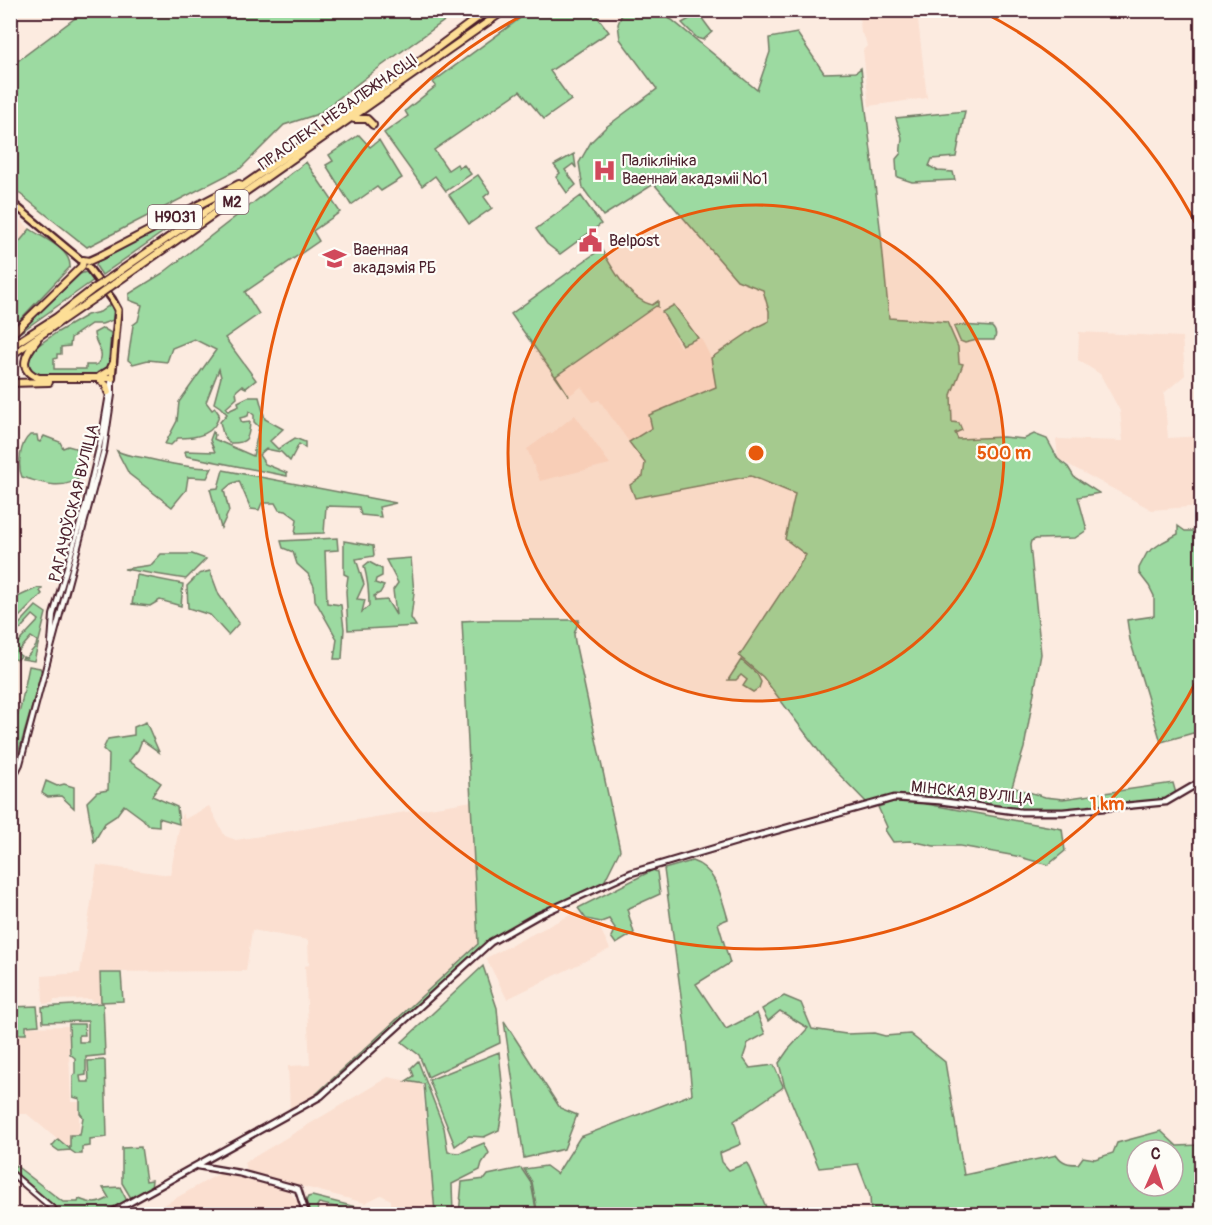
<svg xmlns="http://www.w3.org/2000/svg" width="1212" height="1225" font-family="Pangolin,sans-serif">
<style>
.built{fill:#fbdfd0}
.green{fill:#9cdaa1;stroke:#737c66;stroke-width:1.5;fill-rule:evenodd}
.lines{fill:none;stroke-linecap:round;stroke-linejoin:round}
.tertiary-casing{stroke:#4a1f2b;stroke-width:8}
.secondary-casing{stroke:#4a1f2b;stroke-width:9}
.primary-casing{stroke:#4a1f2b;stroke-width:10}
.trunk-casing{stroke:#4a1f2b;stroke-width:10}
.tertiary{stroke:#fdfcf7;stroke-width:4}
.secondary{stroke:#fdfcf7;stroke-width:4.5}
.primary{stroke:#fdde96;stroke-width:5}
.trunk{stroke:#fdde96;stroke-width:6}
.trunk-bridge-casing{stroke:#4a1f2b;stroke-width:10;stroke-linecap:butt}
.trunk-bridge{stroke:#fdde96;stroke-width:6}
.ring{fill:none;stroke:#e8590c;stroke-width:3}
.labels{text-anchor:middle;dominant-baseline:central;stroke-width:4.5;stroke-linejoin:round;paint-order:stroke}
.shield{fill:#fdfcf7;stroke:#806168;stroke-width:1.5}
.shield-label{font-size:15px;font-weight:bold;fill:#4a1f2b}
.street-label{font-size:16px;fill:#4a1f2b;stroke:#fdfcf7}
.poi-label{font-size:16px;fill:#4a1f2b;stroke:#fdfcf7;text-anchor:start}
.centre{fill:#e8590c;stroke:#fdfcf7;stroke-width:3}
.ring-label{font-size:18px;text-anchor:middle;font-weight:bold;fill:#e8590c;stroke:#fdfcf7;stroke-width:4.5;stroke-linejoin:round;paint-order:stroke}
</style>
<rect width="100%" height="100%" fill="#fcebe0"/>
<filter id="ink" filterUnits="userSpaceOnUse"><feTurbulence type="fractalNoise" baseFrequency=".0167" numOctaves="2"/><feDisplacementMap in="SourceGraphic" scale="12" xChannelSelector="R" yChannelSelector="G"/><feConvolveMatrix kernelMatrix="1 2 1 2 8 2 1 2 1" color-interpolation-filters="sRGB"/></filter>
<g filter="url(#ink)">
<path class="built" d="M859 11H917L927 98 869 106 863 50 867 46 865 38 861 33Z
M10 210 30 229 11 252H10Z
M657 305 680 347 700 338 703 342 711 358 716 387 649 415 653 428 629 442 599 400 593 402 581 387 570 395 556 377Z
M1079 332 1182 337 1185 375 1164 393 1168 438 1201 436V506L1152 510 1058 459 1056 439 1123 441 1120 411 1100 374 1078 360Z
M575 415 610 464 540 481 527 449 548 434 552 433Z
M472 801 478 944 313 1096 290 1109 288 1066 310 1065 305 966 309 965 308 940 252 930 246 971 100 972 101 1002H92L91 999 54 1000 53 1003 43 1004 42 976 80 973 97 865 170 875 182 813 185 819 209 806 225 836 236 840Z
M578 911 582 919 600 928 610 949 507 999 486 958Z
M68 1026 71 1102H79V1150H70L27 1114H16L11 1109 10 1032 13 1035 27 1034V1027Z
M388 1077 422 1084 435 1213 391 1206V1200L381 1195 365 1203 248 1172 244 1163Z
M220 1173 288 1190 298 1202 301 1214H148Z"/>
<path class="green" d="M86 10H458V11L373 72 318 114 284 125 241 168 87 247 10 186 11 66Z
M530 11H593L609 32 550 71 571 100 544 119 520 91 434 150 448 170 457 164 459 168 464 165 471 174 446 191 435 176 422 186 384 133 408 116 405 111 436 86 433 82Z
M623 11H655L672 20 757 90 770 52 769 38 797 33 824 73 856 72 861 68 881 235 889 318 947 322 958 347 959 363 963 364 951 395 952 422 959 423 962 430 955 433 958 439 1003 437 1024 439 1034 434 1047 439 1058 459 1068 467 1074 477 1099 493 1078 497 1087 530 1075 538 1036 539 1031 541 1030 545 1041 654 1024 748 1012 787 1045 797 1063 799 1173 783 1177 797 1171 800 1051 813 900 797 868 804 827 762 763 677 739 656 806 555 785 539 795 494 751 476 635 498 630 485 643 476 645 463 629 442 652 428 649 415 716 387 711 358 757 327 769 321V311L763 290 737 280 654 184 603 216 583 188 579 163 591 142 606 127 657 89 620 39 618 24Z
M704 11 701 17 712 32 703 40 697 38 682 23Z
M965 111 956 157 932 159 929 166 938 171 953 172 955 180 912 182 897 177 896 159 901 153C900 148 902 143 902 138 901 132 897 124 896 118Z
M359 135 370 147 379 140 402 178 381 191 377 187 351 205 326 165 333 161 329 155Z
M574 154 576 168 573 164 565 170 576 185 567 193 556 177 560 173 554 165Z
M306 162 340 212 313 231 319 241 245 292 259 314 225 338 256 380 246 388 242 386 236 391 237 398 226 408 228 411 239 406 238 402 248 397H259L265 419 283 429 270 441 278 449 295 438 305 442V448L299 444 290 461 281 452 266 449 259 455 265 464 287 473V476L186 456 185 451 215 452 210 440 213 432 215 435 214 439 253 456 259 427 254 422V415L249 411 248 416 240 418 242 423 250 422C249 439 247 444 229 443L223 434 220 422 227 414 220 407 214 403 221 377 219 369 206 402 212 410 215 408 219 414C216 435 196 438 178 438L171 445 165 444 177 421 179 402 216 350 194 339 172 348 167 362 148 360 133 364 128 360 133 325 138 321 142 305 129 300V294L163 273Z
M478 175 490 192 484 197 492 208 469 224 449 195Z
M581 196 601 224 560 254 547 244 536 229Z
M196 209 102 275 96 266 97 262Z
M30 229C43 238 71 249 70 267L11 329V252Z
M601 249C614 270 627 298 652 305L658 301V307L656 306 556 376 569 396 511 314Z
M86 272 94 280 11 339 80 274Z
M111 304 114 313 113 320 102 324H91L71 338 70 346 61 347V354H57V358L54 359V369H86V365H96C109 354 94 345 94 333L103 328 111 333 108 369 99 374 45 375C36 374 28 371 27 360L33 349 56 333 87 315 100 312Z
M674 305 698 338 682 345 662 312Z
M961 325 992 327C996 331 997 335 994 340H977L965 343 960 341 954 327Z
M30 435H37L38 441 40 442 44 436 60 442 63 448 68 446 79 449 83 461 81 477C63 491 42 483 22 477 17 466 20 443 30 435Z
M117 451C127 456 134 456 145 458 167 463 188 468 212 468L207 478 188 477 186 490 172 507 129 474Z
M223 470 396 503 379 507 381 517 361 515 359 507 326 506 324 533 295 534 297 519 286 511 279 510 275 503H262L259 510 251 509 239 481 231 484 224 490 229 511 221 528 210 489 218 488Z
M1178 526 1185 531H1201V734L1193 733 1161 742 1130 640 1127 620 1154 616V596L1149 586 1139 573V568L1147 553 1163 542 1178 534Z
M337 538 338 550 325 551 327 603 341 605 344 629 342 659H334L337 639 315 600 314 586 308 574 297 564 293 552 283 548 281 541Z
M344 541 373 546 374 556 356 559 364 584 357 599 365 600 362 612 369 606C369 592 368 580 364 566L369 562 382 569V576L376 579 375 583 384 586 380 593 374 596 375 601 387 600 396 615 393 590 398 583 386 560 411 558 414 593 411 618 416 626 348 630 346 591 348 576 344 574Z
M161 554H192L206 559 186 579 124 569 151 565Z
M210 571 219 595 239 623 228 635 210 615 188 608 187 586 199 574Z
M137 575 183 584 181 606 160 600 150 606 132 604Z
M37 588 42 589 40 591 42 594 19 617 16 615 11 621V600Z
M36 606 46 613 34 661 22 659 23 657 26 658 36 646 37 641 31 637 17 653 21 656 17 660 11 658V650L39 620 33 615 11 639V633Z
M480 620H579L574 634 575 642 620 850 602 886 491 942 326 1092 290 1114V1109L314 1096 478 944 462 621Z
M741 660 757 674 761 682 759 688 753 692 743 686 747 680 741 675 736 680H728Z
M29 666 40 668 42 672 12 775 10 774 11 727 20 710Z
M146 722 159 752 142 740 138 750 129 761 161 783 152 796 177 807 179 824 159 818V826L148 825 143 819 124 805 116 816 105 823 94 842 87 802 97 792 108 790 109 755 103 749 108 739 134 735V727Z
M46 781 57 786 64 784 74 787V808L61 796 48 797 42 793Z
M896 801 921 803 1062 829 1065 851 1048 865 1016 856 960 846H934L911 841 893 842 885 830 887 827 878 807Z
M692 861C717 869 721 897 728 919L718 923 730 963 696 984 726 1029 757 1013 765 1034 748 1043 743 1058 750 1068 774 1065 783 1086 782 1088 734 1121 741 1144 720 1153 722 1162 729 1170 747 1163 769 1214H534L537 1210 532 1182 524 1169 546 1166 557 1174 580 1137 692 1094 687 1040 664 869Z
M653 870 657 872 660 894 627 909 634 933 616 944 611 937 615 928 609 919 601 922 586 919 578 908Z
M483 966 497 1008 500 1043 428 1077 419 1055 402 1042Z
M100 973H121L123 1001 101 1002Z
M784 996 801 1003 812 1029 846 1034 874 1033 885 1036 910 1034 945 1062 964 1175 1057 1155C1062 1163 1069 1164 1078 1164L1083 1157 1095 1159 1113 1153 1117 1143 1161 1131 1177 1146 1199 1145 1201 1147V1214H871L870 1196 858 1164 819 1168 784 1084 779 1063 788 1050 808 1028 780 1011 768 1021 762 1009ZM1137 1150H1173V1186H1137Z
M103 1003 105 1055 86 1057V1075L80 1076 81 1082H89L88 1061 104 1060 105 1061 107 1137 90 1139V1146L82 1147V1154H76L70 1150 59 1151 52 1146 58 1139 70 1149V1135H80L83 1117 80 1113V1099L73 1097V1076L75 1073V1058L70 1054 69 1024H84L85 1035H79V1042H88V1021L43 1022 42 1007Z
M37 1006 39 1025 26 1026V1034H14L11 1031V1007Z
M504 1021 560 1108 577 1115 564 1149 524 1158Z
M499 1052 504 1103 499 1130 484 1137 469 1136 455 1146 429 1080Z
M418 1061 444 1128 448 1152 460 1153 484 1143 489 1153 482 1163 480 1170 452 1184 453 1214H409L391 1211 390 1208 392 1207 435 1213 424 1084 406 1081 414 1076 411 1068Z
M141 1147 146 1181 152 1180 151 1189 131 1198 122 1183V1148Z
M15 1165 63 1202H78L79 1199C92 1204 97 1205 109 1198L103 1188 120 1187 127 1201 99 1214H63L12 1171Z
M521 1168 531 1183 536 1209 532 1214H459L462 1182 485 1179 488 1175Z
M312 1196 360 1208V1210L353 1214H345L344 1209 319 1203 317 1206 319 1214H310L306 1201 308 1197Z"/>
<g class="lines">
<defs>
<path id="tertiary" d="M51 643 53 615 86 503 102 435 111 382
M10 784 20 764 31 723 104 449 112 395V379
M10 1172 59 1214"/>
<path id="secondary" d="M198 1166 239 1173 298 1189 306 1214
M109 1214 321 1096 491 942 537 916 631 873 739 841 894 798 939 801 1021 812H1063L1166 802 1202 781"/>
<path id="primary" d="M10 201 82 261
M88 267 112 299 118 310 112 378"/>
<path id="trunk" d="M354 119H367L373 125
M110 278 360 105 488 10
M114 284 505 10
M10 336 82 266 83 260 89 261 100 256 239 184
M37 340C26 353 16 370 39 378H112
M10 347 57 317 92 290
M10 356 96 297
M100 376 110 370 113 364
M100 380 106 385 108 392
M10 383 49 382"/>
</defs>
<use href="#tertiary" class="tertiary-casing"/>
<use href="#secondary" class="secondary-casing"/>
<use href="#primary" class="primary-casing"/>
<use href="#trunk" class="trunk-casing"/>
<use href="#tertiary" class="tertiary"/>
<use href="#secondary" class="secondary"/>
<use href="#primary" class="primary"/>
<use href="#trunk" class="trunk"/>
<defs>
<path id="trunk-bridge" d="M92 290 110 278
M96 297 114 284"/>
</defs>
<use href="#trunk-bridge" class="trunk-bridge-casing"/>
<use href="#trunk-bridge" class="trunk-bridge"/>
</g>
</g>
<circle cx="756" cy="453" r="248" fill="#e8590c" fill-opacity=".12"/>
<g class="ring">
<circle cx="756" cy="453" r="248"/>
<path d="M1200 674A496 496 0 1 1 531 11M981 11A496 496 0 0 1 1200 232"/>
</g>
<defs>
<symbol id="hospital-bare" viewBox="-9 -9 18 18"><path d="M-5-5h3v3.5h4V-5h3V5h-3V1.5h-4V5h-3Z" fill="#d1495b" stroke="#fdfcf7" stroke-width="2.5" paint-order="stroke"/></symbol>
<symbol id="civic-bare" viewBox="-9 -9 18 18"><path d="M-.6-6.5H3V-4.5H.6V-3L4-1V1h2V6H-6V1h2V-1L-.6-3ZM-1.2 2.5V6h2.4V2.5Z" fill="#d1495b" stroke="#fdfcf7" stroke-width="2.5" paint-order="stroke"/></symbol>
<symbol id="university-bare" viewBox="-9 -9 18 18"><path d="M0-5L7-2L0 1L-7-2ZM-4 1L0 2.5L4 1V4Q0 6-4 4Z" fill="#d1495b" stroke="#fdfcf7" stroke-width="2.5" paint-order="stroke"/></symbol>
</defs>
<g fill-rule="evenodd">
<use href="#hospital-bare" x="588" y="154" width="33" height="33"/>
<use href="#civic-bare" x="574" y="224" width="33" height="33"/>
<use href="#university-bare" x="318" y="242" width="33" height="33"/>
</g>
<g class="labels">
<g class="shield">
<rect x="215.5" y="190" width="33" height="24" rx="4.5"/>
<rect x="148" y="205" width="54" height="24" rx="4.5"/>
</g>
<g class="shield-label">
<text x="232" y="202">М2</text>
<text x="175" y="217">Н9031</text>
</g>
<g class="street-label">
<text transform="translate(338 112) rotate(-35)">ПРАСПЕКТ НЕЗАЛЕЖНАСЦІ</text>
<text transform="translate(74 503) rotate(-76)">РАГАЧОЎСКАЯ ВУЛІЦА</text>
<text transform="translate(972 793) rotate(6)">МІНСКАЯ ВУЛІЦА</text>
</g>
<g class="poi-label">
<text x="622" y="161">Паліклініка<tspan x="622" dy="18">Ваеннай акадэміі №1</tspan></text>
<text x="609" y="241">Belpost</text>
<text x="353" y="250">Ваенная<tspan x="353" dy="18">акадэмія РБ</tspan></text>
</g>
</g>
<circle cx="756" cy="453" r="9" class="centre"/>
<g class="ring-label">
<text x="1004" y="459">500 m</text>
<text x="1107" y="810">1 km</text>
</g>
<rect width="1212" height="1225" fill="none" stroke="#fdfcf7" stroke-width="36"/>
<rect x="18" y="18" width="1176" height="1189" fill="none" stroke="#4a1f2b" stroke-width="2" filter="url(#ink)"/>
<g transform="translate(1155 1168) rotate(3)"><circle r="28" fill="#fdfcf7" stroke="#b5a4a5" stroke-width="1.5"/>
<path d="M0-4.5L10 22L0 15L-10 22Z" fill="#d1495b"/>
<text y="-9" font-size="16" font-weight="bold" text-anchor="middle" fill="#4a1f2b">С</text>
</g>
</svg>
